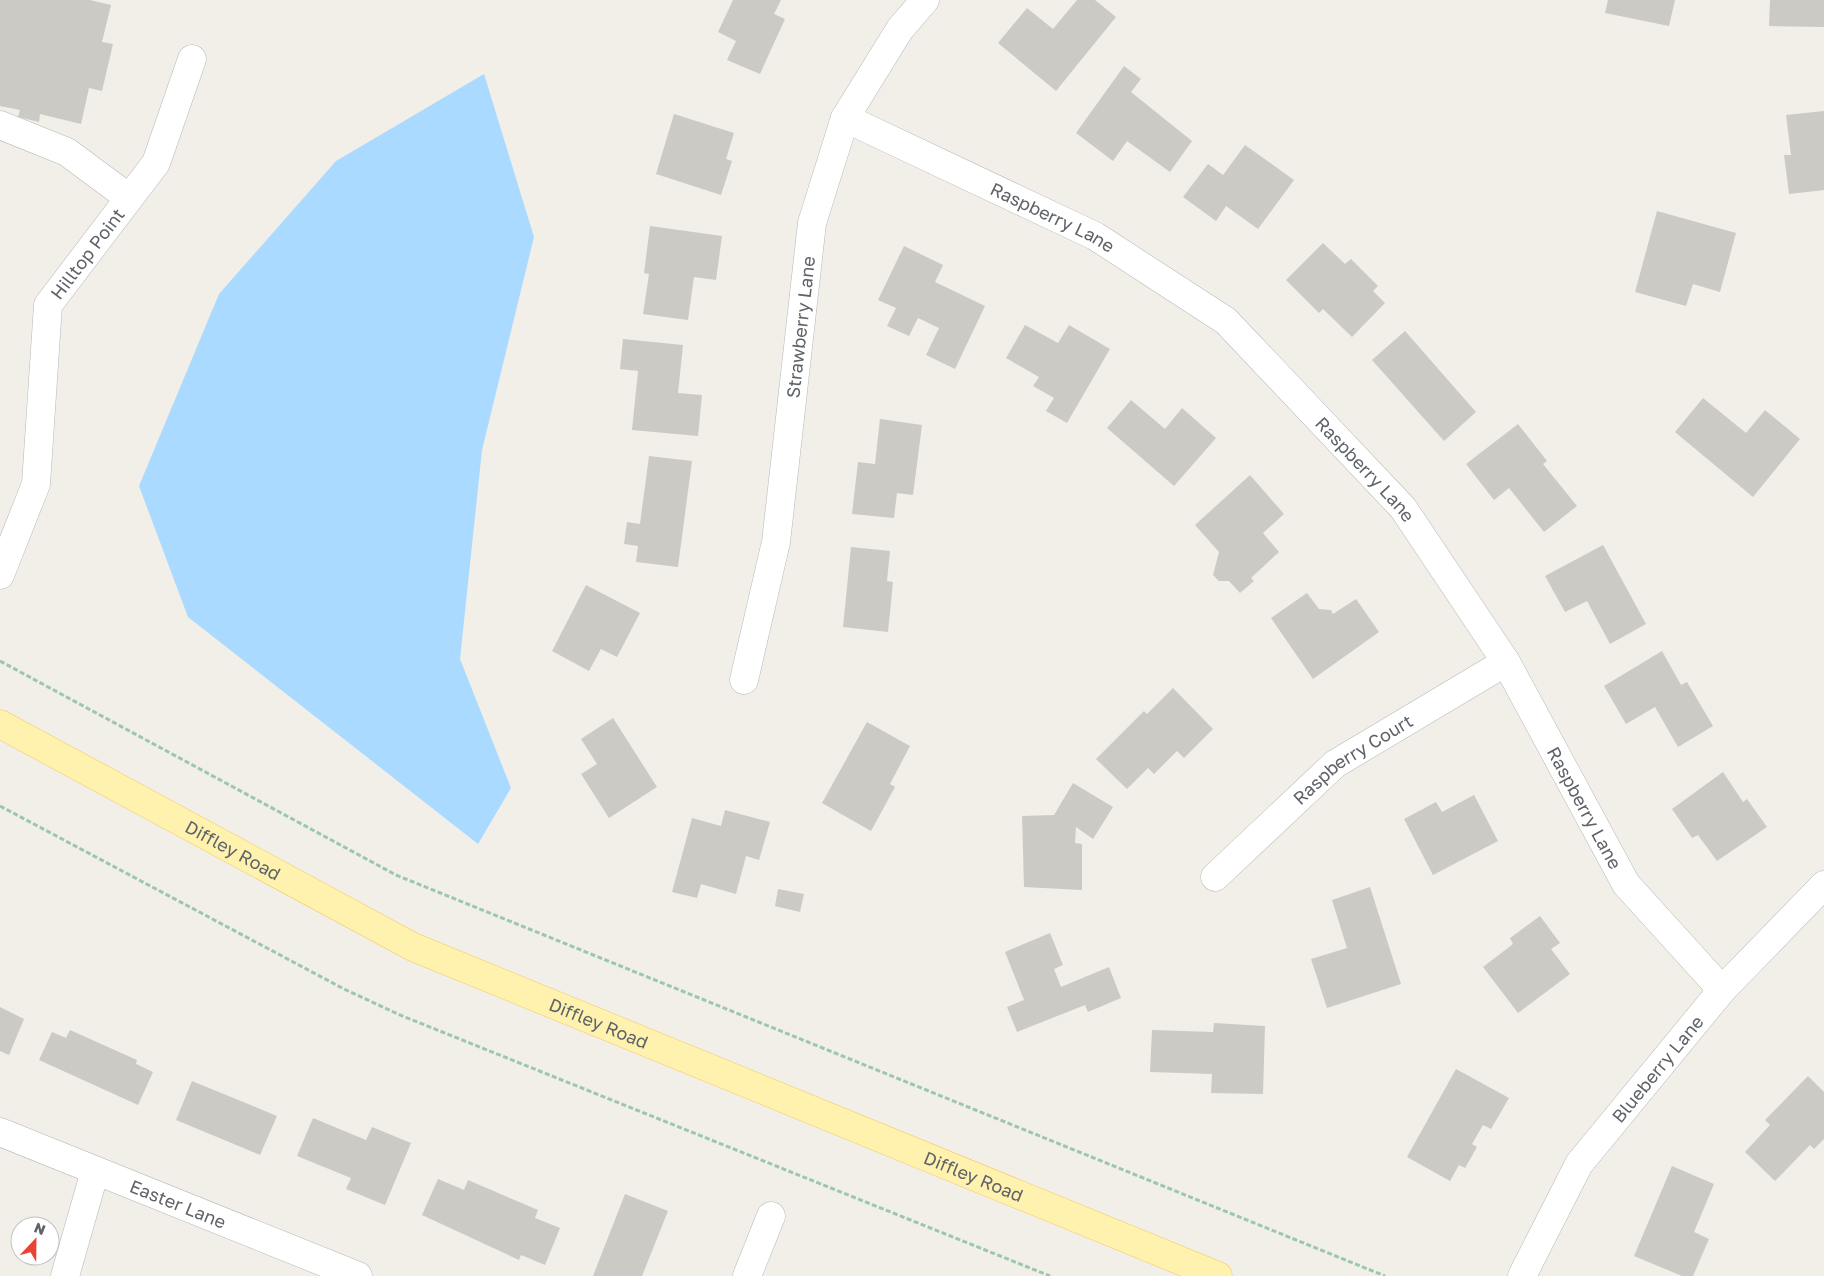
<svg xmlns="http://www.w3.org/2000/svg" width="1824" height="1276" font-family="'Golos Text',sans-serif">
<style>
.water{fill:#aadaff}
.building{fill:#cccac5}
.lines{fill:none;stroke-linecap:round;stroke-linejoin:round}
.minor-casing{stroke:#b5b8bc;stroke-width:29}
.major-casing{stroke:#f2c960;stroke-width:29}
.path{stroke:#9cc7a9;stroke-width:3;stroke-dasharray:5 2.5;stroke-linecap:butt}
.minor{stroke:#fff;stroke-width:28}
.major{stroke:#fff2af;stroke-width:28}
.labels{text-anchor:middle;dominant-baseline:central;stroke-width:5;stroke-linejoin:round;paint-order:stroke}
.street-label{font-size:18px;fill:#5f6368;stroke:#fff}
</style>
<rect width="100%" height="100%" fill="#f1efe8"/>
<path class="water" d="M484 74 534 237 482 450 460 659 511 788 478 844 188 617 139 486 219 294 336 161Z"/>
<path class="building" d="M0 0H90L111 5 102 42 113 44 102 91 89 88 81 124 40 114 39 122 18 117 20 110 0 106Z
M733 0H781L774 14 785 19 760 74 727 60 736 41 718 32Z
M1077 0H1095L1116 17 1056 91 998 43 1027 8 1053 29Z
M1608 0H1675L1669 26 1605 13Z
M1770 0H1824V27L1769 26Z
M1124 66 1141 79 1131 92 1192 141 1170 172 1127 141 1113 161 1076 133Z
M1824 111V190L1789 194 1784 155H1791L1786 115Z
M674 114 734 133 726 159 732 161 721 195 656 174Z
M1245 145 1294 180 1258 229 1226 206 1216 221 1183 197 1208 164 1223 175Z
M1657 211 1736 233 1720 292 1693 284 1686 306 1635 292Z
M650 226 722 236 716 280 694 277 688 320 643 314 649 274 644 273Z
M1323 243 1345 264 1351 259 1378 286 1373 291 1385 303 1352 337 1323 309 1319 313 1286 280Z
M904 246 943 265 935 282 985 306 955 369 926 355 939 328 918 318 909 336 887 326 896 308 878 300Z
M1025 325 1058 343 1069 325 1110 349 1067 423 1046 411 1054 398 1033 386 1039 377 1006 358Z
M1405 331 1476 412 1444 441 1372 360Z
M623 339 683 345 678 393 702 395 698 436 632 430 638 371 620 369Z
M1703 398 1746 433 1765 410 1800 439 1753 497 1675 432Z
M1131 400 1165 429 1182 408 1216 438 1174 486 1107 428Z
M880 419 922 425 913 495 897 493 894 518 852 514 858 462 875 464Z
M1518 424 1547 461 1543 464 1577 506 1544 532 1509 488 1494 500 1466 464Z
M649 456 692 461 678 567 636 562 638 546 624 544 627 522 640 524Z
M1250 475 1284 514 1263 533 1279 552 1251 578 1254 581 1240 593 1229 581H1219L1213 575 1219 552 1195 525Z
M1603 545 1646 624 1610 644 1587 601 1565 612 1545 576Z
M851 547 890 551 887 581 893 582 888 632 843 627Z
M586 585 640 613 617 657 601 649 589 671 552 651Z
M1307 593 1319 609 1331 610 1333 614 1356 599 1379 632 1313 679 1271 618Z
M1662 651 1681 685 1687 682 1713 726 1678 747 1655 707 1626 724 1604 686Z
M1173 688 1213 729 1184 758 1177 751 1154 774 1148 768 1127 789 1096 759 1144 711 1147 714Z
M613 718 657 787 609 818 581 774 597 764 581 739Z
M867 722 910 746 890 784 895 787 871 831 822 803Z
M1723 772 1743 802 1747 799 1767 827 1717 861 1698 835 1692 838 1672 809Z
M1073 783 1113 807 1093 839 1076 827 1075 843 1082 844V890L1024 887 1022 816 1054 815Z
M1474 795 1498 841 1433 875 1404 819 1436 802 1442 812Z
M725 810 770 822 759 860 746 856 736 894 701 884 697 898 672 892 692 818 721 826Z
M1370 887 1401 984 1327 1008 1311 959 1347 948 1332 900Z
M778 889 804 894 800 912 775 906Z
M1540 916 1560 943 1551 949 1570 974 1518 1013 1483 967 1513 944 1510 938Z
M1050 933 1063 965 1054 969 1061 987 1109 967 1121 998 1088 1012 1085 1005 1017 1032 1007 1007 1024 1000 1005 952Z
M0 1007 24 1019 9 1055 0 1051Z
M1214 1023 1265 1026 1263 1094 1211 1093 1212 1074 1150 1072 1152 1030 1213 1032Z
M70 1030 137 1060 136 1064 153 1072 138 1105 39 1060 52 1032 66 1038Z
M1456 1069 1509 1098 1491 1129 1483 1125 1472 1144 1477 1147 1465 1168 1459 1165 1450 1181 1407 1157Z
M1808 1076 1824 1092V1139L1814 1149 1810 1145 1775 1181 1745 1152 1770 1125 1765 1120Z
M192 1081 277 1116 260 1155 176 1120Z
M313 1118 366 1140 372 1127 411 1143 385 1205 346 1189 351 1178 297 1156Z
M1672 1166 1714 1184 1694 1232 1709 1239 1693 1276H1682L1634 1256Z
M438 1179 464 1190 468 1180 538 1210 535 1218 560 1228 545 1265 521 1255 519 1260 422 1215Z
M625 1194 668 1211 642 1276H593Z"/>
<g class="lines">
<defs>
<g id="minor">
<path id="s1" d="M845 118 1095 236 1226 321 1403 508 1506 662 1626 884 1722 990"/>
<path d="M0 125 67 152 129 198"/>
<path id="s2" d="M0 575 36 484 48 305 156 163 192 59"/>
<path id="s3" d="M744 680 776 542 812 223 845 118 900 29 925 0"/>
<path id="s4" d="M1215 877 1335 764 1506 662"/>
<path id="s5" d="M0 1132 358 1276"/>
<path d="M65 1276 95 1171"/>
<path d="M747 1276 771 1216"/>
<path id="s6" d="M1522 1276 1579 1164 1722 990 1824 885"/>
</g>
<g id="major">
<path id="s7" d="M0 724 413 947 1218 1276"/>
</g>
</defs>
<use href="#minor" class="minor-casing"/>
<use href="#major" class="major-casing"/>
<path class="path" d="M0 661 396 875 1385 1276
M0 806 344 989 400 1015 1050 1276"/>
<use href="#minor" class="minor"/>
<use href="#major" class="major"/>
</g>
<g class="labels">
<g class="street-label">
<text stroke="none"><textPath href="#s1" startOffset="230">Raspberry Lane</textPath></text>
<text stroke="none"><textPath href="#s2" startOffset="342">Hilltop Point</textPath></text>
<text stroke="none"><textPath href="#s3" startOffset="358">Strawberry Lane</textPath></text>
<text stroke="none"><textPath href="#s1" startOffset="636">Raspberry Lane</textPath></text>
<text stroke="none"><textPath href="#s4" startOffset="182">Raspberry Court</textPath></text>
<text stroke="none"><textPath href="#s1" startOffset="1041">Raspberry Lane</textPath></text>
<text stroke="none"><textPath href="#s7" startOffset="265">Diffley Road</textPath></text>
<text stroke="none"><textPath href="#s7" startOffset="670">Diffley Road</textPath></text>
<text stroke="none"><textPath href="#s6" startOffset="249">Blueberry Lane</textPath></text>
<text stroke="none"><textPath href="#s7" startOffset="1075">Diffley Road</textPath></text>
<text stroke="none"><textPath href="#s5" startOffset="192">Easter Lane</textPath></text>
</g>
</g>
<g transform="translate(35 1241) rotate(22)"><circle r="24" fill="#ffffff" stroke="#bfc1c3"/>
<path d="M0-4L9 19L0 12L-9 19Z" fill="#ea4335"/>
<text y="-8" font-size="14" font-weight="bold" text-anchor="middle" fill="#5f6368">N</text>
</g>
</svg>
